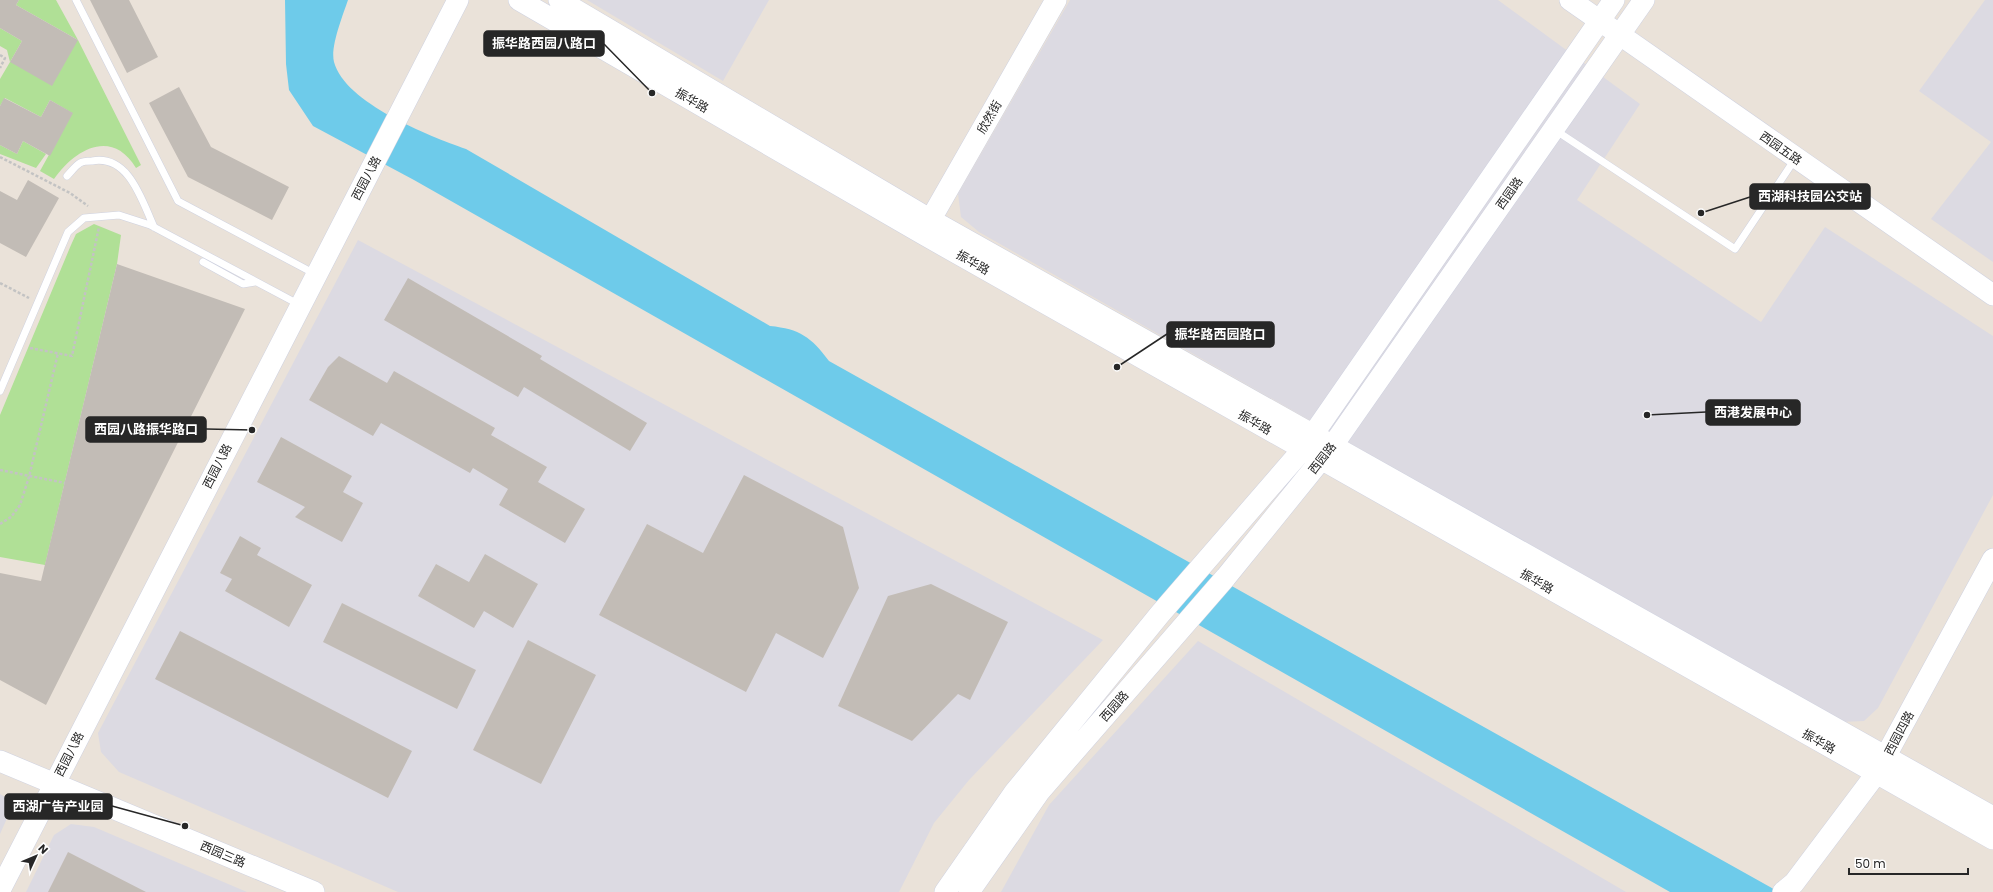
<svg xmlns="http://www.w3.org/2000/svg" width="1993" height="892" font-family="Poppins,'Noto Sans SC',sans-serif">
<style>
.industrial{fill:#dcdae2}
.green{fill:#b0e096}
.water{fill:#6ecbea}
.building{fill:#c2bcb6}
.lines{fill:none;stroke-linecap:round;stroke-linejoin:round}
.lane-casing{stroke:#cfd2e0;stroke-width:8}
.secondary-casing{stroke:#cfd2e0;stroke-width:22}
.path{stroke:#c3c3c3;stroke-width:2.5;stroke-dasharray:3 2;stroke-linecap:butt}
.lane{stroke:#fff;stroke-width:7}
.secondary{stroke:#fff;stroke-width:21}
.labels{text-anchor:middle;dominant-baseline:central;stroke-width:3.5;stroke-linejoin:round;paint-order:stroke}
.street-label{font-size:12px;fill:#272727;stroke:#fff}
.leader{fill:none;stroke:#272727;stroke-width:1.5}
.callout-dot{fill:#272727;stroke:#fff;stroke-width:1.5}
.callout{fill:#272727;stroke:#272727;stroke-width:1.5}
.callout-label{font-size:13px;text-anchor:middle;font-weight:bold;fill:#fff}
</style>
<rect width="100%" height="100%" fill="#eae2d9"/>
<path class="industrial" d="M587 0H769L723 81Z
M1070 0H1498L1640 104 1577 200 1761 322 1825 227 1993 336V495L1878 708 1864 721 1840 722 979 232 961 217 958 194Z
M1985 0H1993V262L1931 219 1991 142 1919 91Z
M358 240 1103 640 969 780 934 823 899 892H398L119 772 101 752 98 733Z
M1198 641 1626 892H1001L1049 805Z
M0 794 5 797 8 816 0 834Z
M71 824 94 827 247 892H26L54 835Z"/>
<path class="green" d="M19 0H56L78 40 141 165 136 168C112 128 75 149 54 179L40 171 72 113 50 100 41 117 5 98 0 106V79L10 62 7 50 0 46V28L22 41 10 62 78 40 16 5Z
M23 141 46 154 36 168 0 154V145L17 154Z
M94 224 121 235 117 264 45 565 0 557V415L71 245 76 234Z"/>
<path class="water" d="M285 0H348C343 15 330 47 334 62 345 103 429 136 466 149L770 326C800 329 811 337 829 361L1779 892H1670L414 180 313 126 289 90 286 64Z"/>
<path class="building" d="M0 0H19L16 5 78 40 52 86 10 62 22 41 0 28Z
M90 0H129L158 57 127 73Z
M179 87 211 147 289 187 272 220 188 177 149 103Z
M4 98 41 117 50 100 73 113 50 156 23 141 17 154 0 145V106Z
M28 180 59 198 26 257 0 243V191L17 200Z
M117 264 245 309 46 705 0 680V573L41 581Z
M408 278 542 356 540 359 647 423 630 451 524 387 518 397 384 320Z
M339 356 387 383 394 371 495 428 491 435 547 467 538 482 585 509 565 543 499 505 508 489 473 468 470 473 381 423 373 436 309 400 328 367Z
M281 437 352 476 343 492 363 503 342 542 295 517 305 507 257 482Z
M744 475 843 527 859 588 823 658 776 633 746 692 599 615 647 524 703 553Z
M240 536 261 548 257 555 312 585 289 627 225 591 232 579 220 573Z
M485 554 538 584 513 628 484 611 474 628 418 596 436 564 469 582Z
M931 584 1008 622 970 700 958 694 912 741 838 706 888 596Z
M342 603 476 670 457 709 323 642Z
M180 631 412 751 388 798 155 679Z
M528 640 596 675 541 784 473 750Z
M68 852 146 892H48Z"/>
<g class="lines">
<defs>
<path id="lane" d="M76 0 178 201 315 274
M1555 130 1735 249 1795 159
M67 176C71 172 75 166 80 163 83 161 89 161 92 161 129 154 142 201 154 227
M203 262 243 284 255 282
M0 391 68 232 84 218 119 215 150 225 300 305"/>
<path id="secondary" d="M519 0 923 234 1993 839
M559 0 931 220 1993 817
M1570 0 1993 295
M924 231 1056 0
M0 761 314 892
M0 890 458 0
M945 892 1014 793 1160 614 1303 449 1614 0
M969 892 1040 791 1226 577 1333 445 1644 0
M1783 892 1794 883 1876 774 1993 559"/>
</defs>
<use href="#lane" class="lane-casing"/>
<use href="#secondary" class="secondary-casing"/>
<path class="path" d="M0 55 5 58 0 68
M0 157 70 193 88 206
M0 283 29 298
M30 348 72 356 99 227
M0 470 65 483
M0 524 11 517 20 505 29 477 58 353"/>
<use href="#lane" class="lane"/>
<use href="#secondary" class="secondary"/>
</g>
<g class="labels">
<g class="street-label">
<text transform="translate(692 100) rotate(30)">振华路</text>
<text transform="translate(989 117) rotate(-60)">欣然街</text>
<text transform="translate(1781 148) rotate(35)">西园五路</text>
<text transform="translate(366 178) rotate(-62)">西园八路</text>
<text transform="translate(1509 193) rotate(-55)">西园路</text>
<text transform="translate(973 262) rotate(30)">振华路</text>
<text transform="translate(1255 422) rotate(30)">振华路</text>
<text transform="translate(1322 458) rotate(-52)">西园路</text>
<text transform="translate(217 466) rotate(-63)">西园八路</text>
<text transform="translate(1537 581) rotate(30)">振华路</text>
<text transform="translate(1114 706) rotate(-49)">西园路</text>
<text transform="translate(1899 733) rotate(-62)">西园四路</text>
<text transform="translate(1819 741) rotate(30)">振华路</text>
<text transform="translate(69 754) rotate(-63)">西园八路</text>
<text transform="translate(223 854) rotate(23)">西园三路</text>
</g>
</g>
<path class="leader" d="M652 93L604 44M1701 213L1750 197M1117 367L1167 334M1647 415L1706 412M252 430L206 429M185 826L112 806"/>
<g class="callout-dot">
<circle cx="652" cy="93" r="4"/>
<circle cx="1701" cy="213" r="4"/>
<circle cx="1117" cy="367" r="4"/>
<circle cx="1647" cy="415" r="4"/>
<circle cx="252" cy="430" r="4"/>
<circle cx="185" cy="826" r="4"/>
</g>
<g class="callout">
<rect x="484" y="31" width="120" height="25" rx="4"/>
<rect x="1750" y="184" width="120" height="25" rx="4"/>
<rect x="1167" y="322" width="107" height="25" rx="4"/>
<rect x="1706" y="400" width="94" height="25" rx="4"/>
<rect x="86" y="417" width="120" height="25" rx="4"/>
<rect x="5" y="794" width="107" height="25" rx="4"/>
</g>
<g class="callout-label">
<text x="544" y="48">振华路西园八路口</text>
<text x="1810" y="201">西湖科技园公交站</text>
<text x="1220" y="339">振华路西园路口</text>
<text x="1753" y="417">西港发展中心</text>
<text x="146" y="434">西园八路振华路口</text>
<text x="58" y="811">西湖广告产业园</text>
</g>
<g transform="translate(36 856) rotate(46)" stroke="#ffffff" stroke-width="3" paint-order="stroke">
<path d="M0-3L7 15L0 10L-7 15Z" fill="#272727"/>
<text y="-6" font-size="11" font-weight="bold" text-anchor="middle" fill="#272727">N</text>
</g>
<path d="M1849 868v6h119v-6" fill="none" stroke="#272727" stroke-width="2"/>
<text x="1855" y="868" font-size="12" fill="#272727" stroke="#ffffff" stroke-width="3" paint-order="stroke">50 m</text>
</svg>
